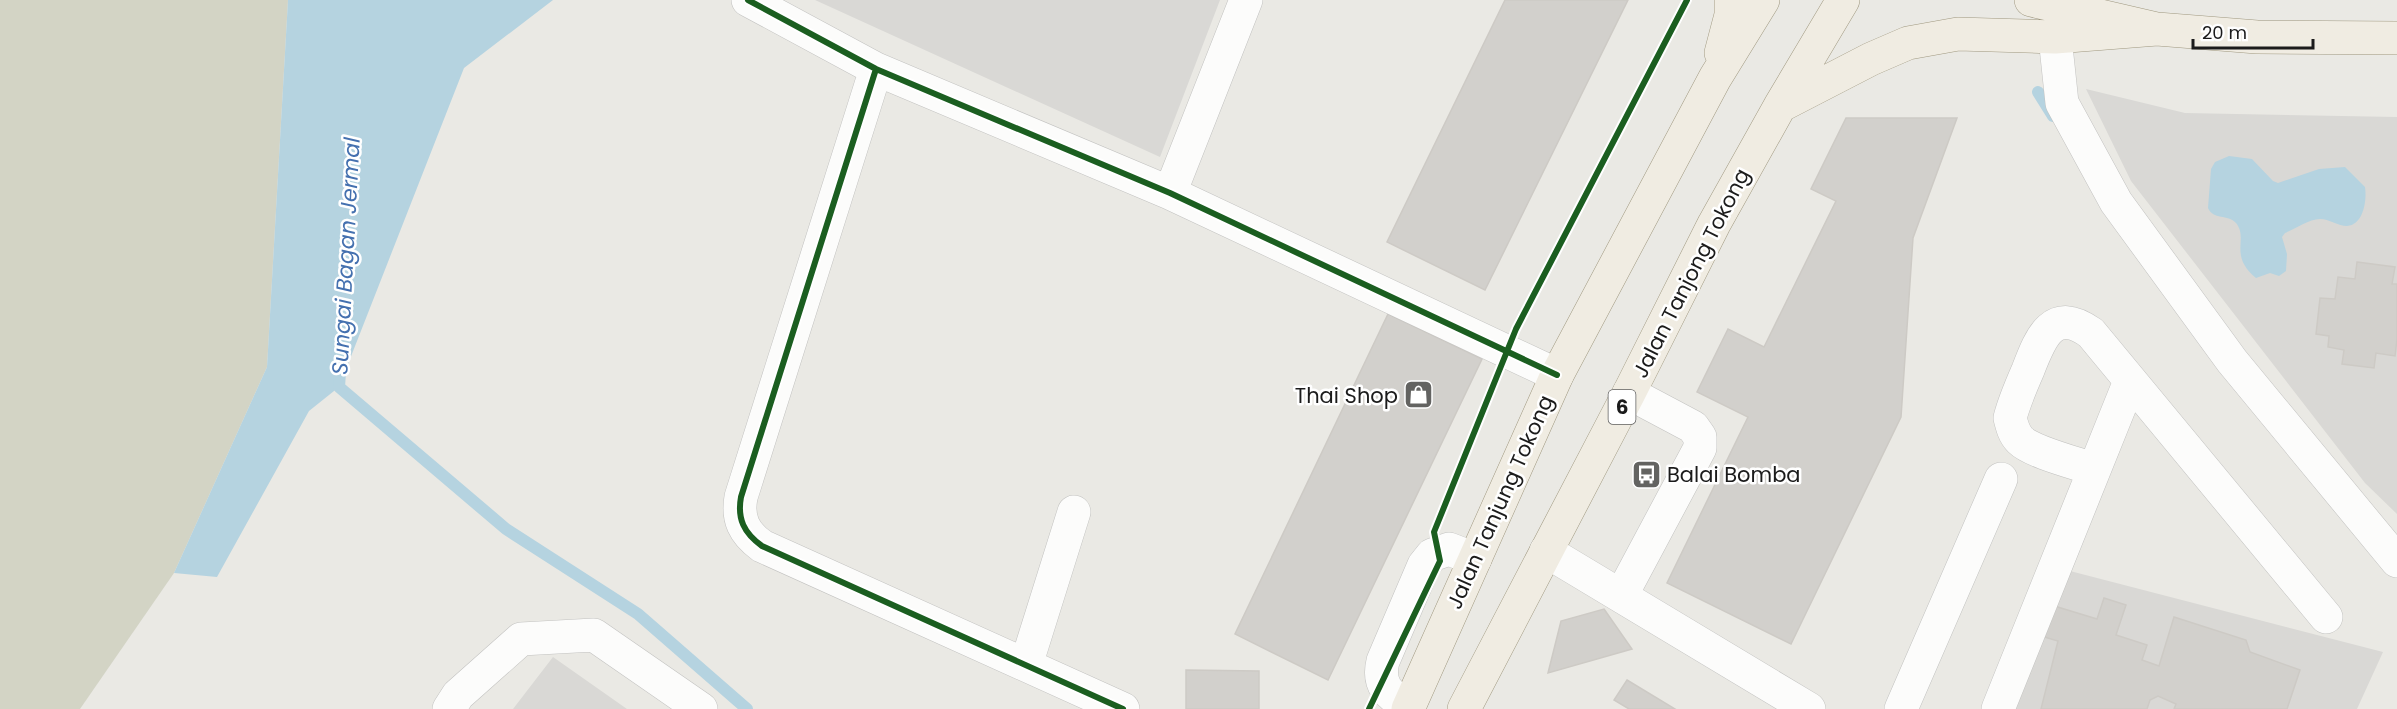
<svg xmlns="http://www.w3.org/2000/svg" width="2397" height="709" font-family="Poppins,sans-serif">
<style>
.residential{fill:#d9d8d5}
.construction{fill:#d3d4c5}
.water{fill:#b5d3e0}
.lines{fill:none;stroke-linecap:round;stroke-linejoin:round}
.stream{stroke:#b5d3e0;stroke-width:12}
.building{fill:#d2d0cc;stroke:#cdcac5;stroke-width:1.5}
.minor-casing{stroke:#c2c2c0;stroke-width:34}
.major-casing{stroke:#a09981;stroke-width:34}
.minor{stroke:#fcfcfb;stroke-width:33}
.major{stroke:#f0ece2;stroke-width:33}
.cycleway-casing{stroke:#fff;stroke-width:10}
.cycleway{stroke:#1b5e20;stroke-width:6}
.labels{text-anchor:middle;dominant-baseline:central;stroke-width:5;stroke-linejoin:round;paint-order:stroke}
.shield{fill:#fff;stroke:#5f5f5f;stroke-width:1.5}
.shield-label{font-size:20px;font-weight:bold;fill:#1b1b1b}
.street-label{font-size:21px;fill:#1b1b1b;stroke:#fff}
.poi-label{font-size:21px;fill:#1b1b1b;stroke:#fff;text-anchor:end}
.water-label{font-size:22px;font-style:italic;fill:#4470af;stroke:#fff}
</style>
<rect width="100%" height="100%" fill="#eae9e4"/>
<path class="residential" d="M815 0H1220L1160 157Z
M2086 89 2185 113 2397 117V514L2365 483 2131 181Z
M2043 564 2383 652 2357 709H1996Z
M553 657 627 709H513Z"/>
<path class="construction" d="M0 0H288L267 367 174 573 80 709H0Z"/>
<path class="water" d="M288 0H553L464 68 339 387 309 411 217 577 174 573 267 367Z
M2229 156 2252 159 2273 181 2278 183 2319 169 2345 167 2365 187C2367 199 2364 225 2347 226 2338 226 2329 219 2320 219 2309 219 2295 229 2285 233L2282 237 2287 254 2286 271 2279 276 2270 273 2256 278C2228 255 2249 239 2236 223 2228 214 2213 220 2208 208L2211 169 2215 162Z"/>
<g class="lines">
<path class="stream" d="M2038 92 2053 116
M340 372 339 387 506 529 638 614 747 709"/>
</g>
<path class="building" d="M1505 0H1628L1485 290 1387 242Z
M1846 118H1957L1913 238 1901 417 1791 644 1667 583 1748 417 1697 392 1728 329 1764 347 1836 201 1811 189Z
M2357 262 2395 267 2392 284H2397V339L2395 356 2376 353 2374 368 2342 364 2344 350 2328 347 2329 336 2316 334 2320 298 2335 299 2338 277 2355 279Z
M1388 314 1482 359 1328 680 1235 634Z
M2104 598 2126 605 2116 635 2147 645 2142 660 2159 666 2174 617 2246 640 2250 652 2300 670 2287 709H2174L2176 704 2158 696 2150 700 2147 709H2041L2058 641 2041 636 2051 605 2097 619Z
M1604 609 1632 649 1548 673 1561 621Z
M1186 670 1259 671V709H1186Z
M1627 680 1675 709H1629L1614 700Z"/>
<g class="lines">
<defs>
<path id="minor" d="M748 0 876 69 1170 193 1557 375
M2055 37 2062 103 2116 202 2232 361 2397 561
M876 69 741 497C737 519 744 533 762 546L1123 709
M1170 193 1246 0
M2093 469C2076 463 2032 452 2020 440 2014 434 2012 426 2010 418 2014 402 2021 386 2028 370 2040 339 2052 305 2091 333L2326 617
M1546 551 1809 709
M1621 596 1700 448V437L1693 427 1629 393
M1026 665 1074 512
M1409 706C1389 696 1377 685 1383 661L1424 565 1432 555 1449 549 1475 559
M449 709 458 695 521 639 594 635 701 709
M1901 709 2001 479
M1998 709 2130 381"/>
<path id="major" d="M2031 0 2157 29 2257 37 2397 38
M1721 53 1731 15V0
M1780 106 1871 59 1908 43 1958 34 2055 37 2157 29
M1408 709 1557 375 1715 78 1763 0
M1464 709 1629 393 1714 224 1780 106 1843 0"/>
</defs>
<use href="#minor" class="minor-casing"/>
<use href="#major" class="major-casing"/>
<use href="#minor" class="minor"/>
<use href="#major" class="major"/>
<defs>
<path id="cycleway" d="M748 0 876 69 1170 193 1557 375
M876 69 741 497C737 519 744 533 762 546L1123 709
M1369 709 1440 561 1434 532 1516 329 1687 0"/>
</defs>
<use href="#cycleway" class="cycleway-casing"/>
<use href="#cycleway" class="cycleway"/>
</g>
<defs>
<symbol id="shop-square" viewBox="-11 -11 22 22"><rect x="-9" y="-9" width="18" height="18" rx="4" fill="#636361" stroke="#fff"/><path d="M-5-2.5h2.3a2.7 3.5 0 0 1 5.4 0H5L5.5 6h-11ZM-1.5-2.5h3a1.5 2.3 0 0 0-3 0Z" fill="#fff"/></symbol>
<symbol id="bus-square" viewBox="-11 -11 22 22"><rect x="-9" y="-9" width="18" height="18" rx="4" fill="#636361" stroke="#fff"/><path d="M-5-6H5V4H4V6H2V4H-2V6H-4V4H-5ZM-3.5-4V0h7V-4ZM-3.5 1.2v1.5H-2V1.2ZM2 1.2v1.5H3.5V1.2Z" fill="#fff"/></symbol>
</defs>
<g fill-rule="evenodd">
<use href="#shop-square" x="1402" y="378" width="33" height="33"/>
<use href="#bus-square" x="1630" y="458" width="33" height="33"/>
</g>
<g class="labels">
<rect class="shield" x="1608.5" y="390" width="27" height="34" rx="4.5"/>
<g class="shield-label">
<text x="1622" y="407">6</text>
</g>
<g class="street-label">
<text transform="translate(1691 273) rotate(-63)">Jalan Tanjong Tokong</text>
<text transform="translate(1500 502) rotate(-66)">Jalan Tanjung Tokong</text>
</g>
<g class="poi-label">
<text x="1398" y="395">Thai Shop</text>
<text x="1667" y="474" text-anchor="start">Balai Bomba</text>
</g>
<g class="water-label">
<text transform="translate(346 256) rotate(-87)">Sungai Bagan Jermal</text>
</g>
</g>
<path d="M2193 39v9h120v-9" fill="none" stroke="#1b1b1b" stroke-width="3"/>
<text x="2202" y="39" font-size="18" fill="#1b1b1b" stroke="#ffffff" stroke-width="4.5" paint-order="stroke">20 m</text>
</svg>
